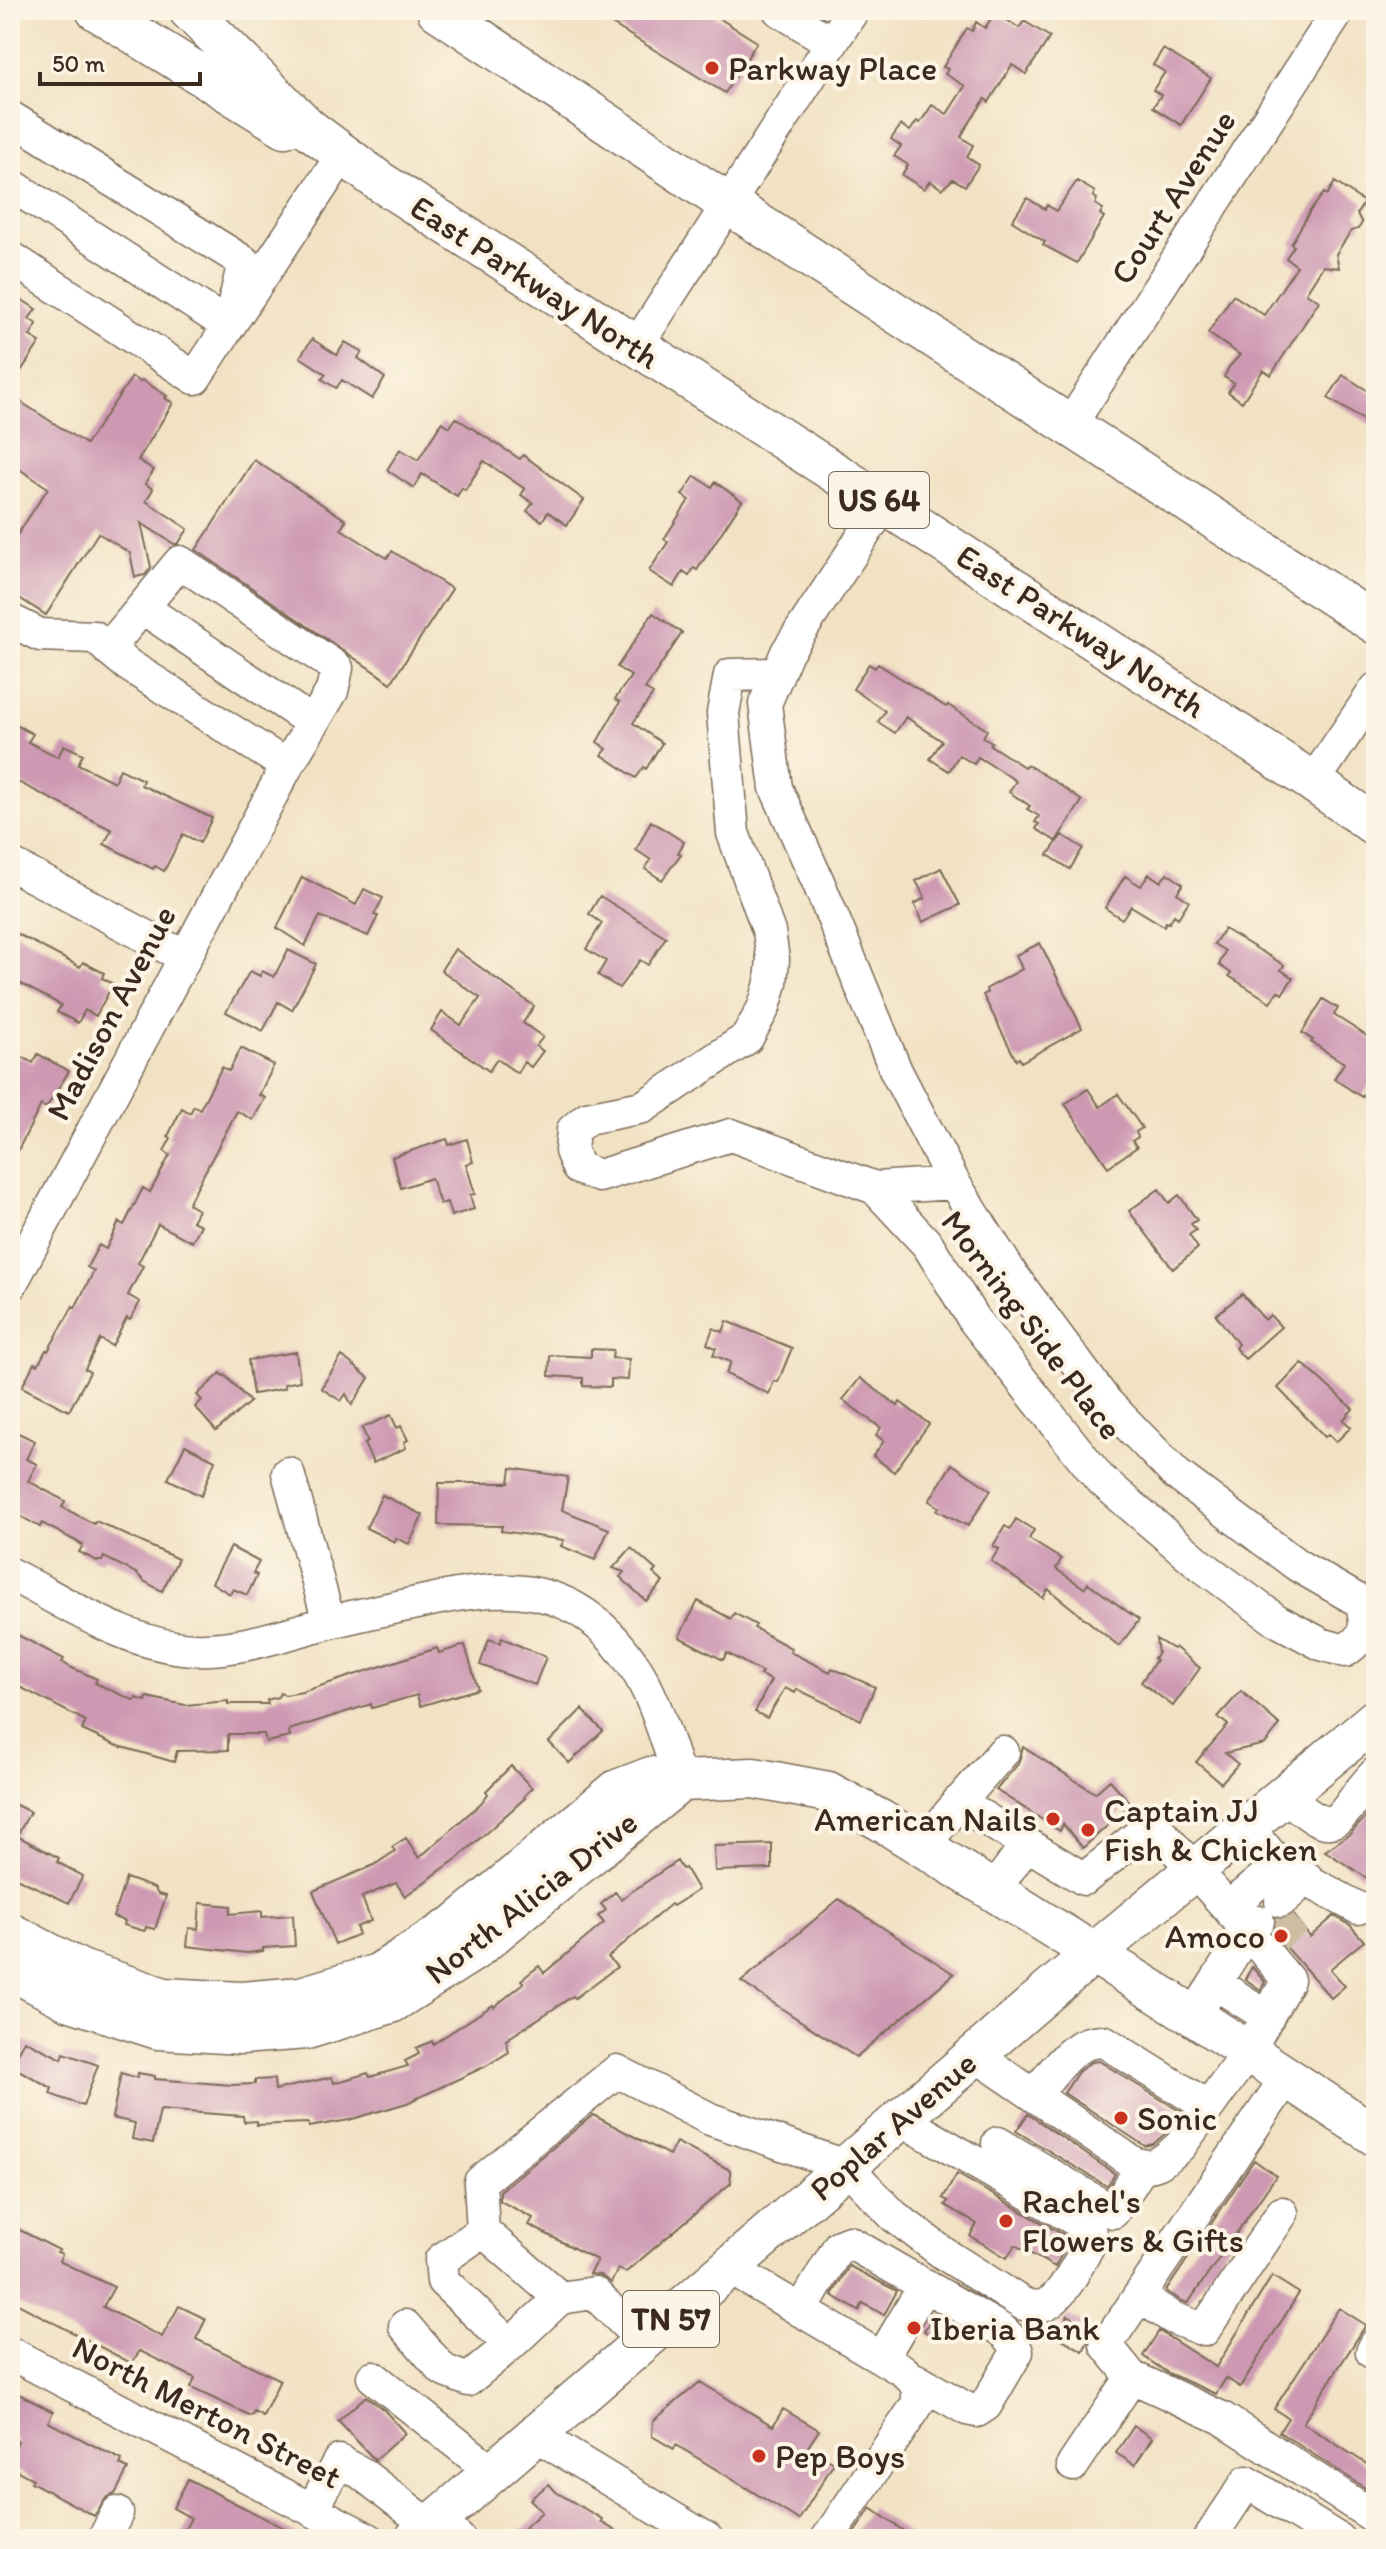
<svg xmlns="http://www.w3.org/2000/svg" width="1386" height="2549" font-family="Itim,sans-serif">
<style>
.building{fill:#cd99b2}
.lines{fill:none;stroke-linecap:round;stroke-linejoin:round}
.minor-tunnel{stroke:#cdbda3;stroke-width:32;stroke-dasharray:32 16;stroke-linecap:butt}
.minor-casing{stroke:#7b6a58;stroke-width:35}
.major-casing{stroke:#7b6a58;stroke-width:43}
.minor{stroke:#fff;stroke-width:32}
.major{stroke:#fff;stroke-width:40}
.poi-dot{fill:#c8321e;stroke:#fcf5e5;stroke-width:3}
.labels{text-anchor:middle;dominant-baseline:central;stroke-width:8;stroke-linejoin:round;paint-order:stroke}
.shield{fill:#fcf5e5;stroke:#75675a;stroke-width:2}
.shield-label{font-size:32px;font-weight:bold;fill:#3b2a1e}
.poi-label{font-size:34px;fill:#3b2a1e;stroke:#fcf5e5;text-anchor:start}
.street-label{font-size:34px;fill:#3b2a1e;stroke:#fcf5e5}
</style>
<rect width="100%" height="100%" fill="#fcf5e5"/>
<filter id="ink" filterUnits="userSpaceOnUse"><feTurbulence type="fractalNoise" baseFrequency=".0125" numOctaves="2"/><feDisplacementMap in="SourceGraphic" scale="16" xChannelSelector="R" yChannelSelector="G"/><feConvolveMatrix kernelMatrix="1 2 1 2 8 2 1 2 1" color-interpolation-filters="sRGB"/></filter>
<filter id="wash" filterUnits="userSpaceOnUse"><feTurbulence type="fractalNoise" baseFrequency=".006" numOctaves="4" result="noise"/><feDisplacementMap in="SourceGraphic" scale="32" xChannelSelector="R" yChannelSelector="G"/><feGaussianBlur stdDeviation="1.8" result="paint"/><feColorMatrix in="noise" values="0 0 0 0 0 0 0 0 0 0 0 0 0 0 0 0 0 1.4 0 .05"/><feComposite in="paint" operator="in"/></filter>
<g filter="url(#wash)">
<rect width="100%" height="100%" fill="#f2e2c4"/>
<g id="blocks">
<path class="building" d="M589 10H706L757 42 725 93Z
M995 12 1019 28 1024 21 1050 37 1026 74 1012 65 989 102 985 99 966 128 961 137 973 145 967 157 979 165 965 186 953 179 942 189 930 181 924 189 902 175 908 165 894 156 901 146 891 139 901 125 910 131 917 121 920 123 932 105 947 114 965 86 945 74 948 69 943 67 967 28 972 31 976 22 985 28Z
M1163 49 1211 78 1181 125 1153 107 1161 95 1153 90 1165 72 1153 65Z
M1077 181 1095 192 1093 196 1097 199 1095 204 1103 209 1100 214 1104 217 1077 263 1043 245 1045 242 1012 221 1027 198 1045 209 1047 205 1056 211Z
M1335 182 1364 202 1357 214 1362 223 1358 229 1351 231 1336 254 1339 268 1323 266 1306 293 1319 301 1271 375 1263 370 1242 402 1228 392 1234 383 1224 377 1229 367 1240 355 1208 333 1233 295 1264 315 1297 266 1286 258 1294 246 1291 244 1310 211 1324 193 1327 195Z
M10 292 36 309 29 319 37 324 30 336 40 342 10 388Z
M312 339 337 355 345 342 362 352 358 358 385 378 372 399 342 380 336 388 322 379 326 374 300 357Z
M1343 375 1376 396V428L1328 398Z
M132 377 140 382 142 380 167 396 165 398 173 403 138 460 154 470 145 484 153 489 146 501 188 529 178 544H174L141 523 151 567 145 575 135 577 130 553 98 533 46 615 10 592V546L48 488 10 463V395L86 444Z
M456 418 520 459 523 455 584 500 567 525 548 512 542 521 527 511 533 503 521 495 525 489 484 461 465 490 462 488 457 496 422 474 414 488 387 470 400 449 418 460 442 422 450 427Z
M254 460 346 520 341 529 387 558 392 551 452 589 391 683 196 550Z
M695 476 712 487 715 482 742 501 697 570 694 568 689 576 683 572 674 587 649 571 668 542 664 539 689 500 682 495Z
M653 613 682 633 645 689 653 694 633 723 662 743 646 769 644 767 636 778 602 755 607 749 597 742 620 702 615 699 631 676 617 667Z
M869 664 875 668 878 664 946 707 948 705 987 730 983 737 992 742 990 745 1024 767 1026 765 1029 766 1054 781 1082 801 1056 841 1036 829 1039 824 1035 822 1039 816 1027 809 1030 806 1009 792 1016 781 1007 775 978 757 974 764 959 755 949 771 930 759 942 741 906 717 895 733 878 722 885 711 853 689Z
M16 725 33 734 28 742 58 757 64 745 83 754 78 764 114 782 120 769 143 780 141 785 212 818 200 843 183 834 164 871 155 866 153 869 104 844 112 830 10 778V733Z
M651 821 684 842 678 853 681 854 662 880 645 869 651 860 636 850Z
M1062 835 1083 848 1070 869 1048 855Z
M941 868 960 905 923 922 914 904 925 898 916 881Z
M1167 873 1183 884 1177 893 1189 901 1178 918 1174 915 1169 923 1166 922 1164 926 1131 906 1122 919 1105 908 1125 876 1141 886 1149 874 1161 882Z
M302 877 356 905 364 889 383 898 374 915 378 916 368 936 320 916 305 946 277 928Z
M600 896 666 937 648 965 640 960 619 988 598 975 606 961 586 949 602 923 589 914Z
M1224 929 1284 965 1281 970 1293 978 1282 994 1278 991 1270 1002 1229 976 1231 973 1219 965 1225 951 1214 944Z
M10 930 80 967 83 962 104 973 102 978 113 984 96 1016 85 1010 78 1023 57 1012 61 1005 10 978Z
M1040 943 1082 1028 1021 1062 1019 1058 1016 1060 983 995 987 993 986 989 1022 969 1016 955Z
M455 949 534 1006 523 1023 543 1037 536 1046 543 1051 531 1067 524 1062 517 1073 497 1059 489 1071 431 1030 442 1012 461 1025 480 998 441 970Z
M288 950 316 964 292 1010 278 1002 263 1031 226 1012 250 971 260 976 262 971 274 977Z
M1323 999 1338 1008 1334 1015 1376 1042V1075L1362 1097 1334 1079 1344 1063 1311 1042 1313 1040 1302 1033Z
M241 1048 274 1065 259 1095 265 1098 253 1120 237 1111 188 1204 198 1210 192 1221 201 1225 192 1242 158 1224 138 1263 143 1266 128 1295 140 1302 130 1320 127 1318 112 1346 100 1339 85 1369 90 1372 69 1411 22 1387 34 1363 38 1365 46 1350 48 1351 73 1306 75 1308 94 1271 87 1267 99 1245 106 1249 119 1222 124 1225 143 1188 150 1192 170 1155 164 1151 171 1138 168 1136 182 1108 190 1113 194 1106 200 1109 222 1067 229 1071Z
M38 1054 69 1071 46 1108 41 1105 10 1166V1071L19 1055 33 1063Z
M1088 1089 1100 1107 1118 1094 1142 1128 1136 1132 1138 1137 1132 1141 1137 1147 1108 1167 1065 1104Z
M447 1139 449 1145 467 1139 473 1162 466 1164 475 1194 470 1195 474 1209 451 1216 447 1202 440 1204 431 1178 401 1188 392 1157Z
M1159 1189 1169 1203 1179 1195 1197 1220 1191 1224 1196 1230 1189 1235 1198 1248 1173 1269 1129 1211Z
M1242 1294 1265 1320 1270 1315 1281 1327 1245 1359 1235 1348 1238 1344 1216 1315Z
M727 1321 792 1348 778 1382 774 1381 769 1394 726 1374 731 1362 713 1355 716 1348 707 1344 713 1328 723 1332Z
M591 1349 613 1350 612 1358 629 1359 628 1380 611 1379V1387L583 1386V1378L549 1376 550 1355 591 1357Z
M296 1352 300 1381 284 1384 285 1388 277 1390 253 1394 248 1360Z
M342 1356 369 1378 352 1405 346 1394 341 1401 321 1388Z
M1302 1363 1353 1409 1343 1420 1351 1427 1336 1442 1328 1434 1325 1437 1278 1388Z
M221 1373 223 1376 225 1375 250 1402 216 1431 195 1407 202 1400 197 1395Z
M860 1378 898 1406 900 1402 929 1424 894 1472 873 1456 884 1441 876 1435 881 1428 843 1400Z
M391 1415 397 1428 401 1426 408 1440 404 1442 406 1448 373 1463 364 1444 368 1442 362 1428Z
M10 1429 35 1441 26 1459 37 1464 28 1481 65 1501 62 1507 94 1524 96 1521 178 1559 162 1591 144 1581 136 1573 104 1557 102 1561H97L79 1552 83 1545 42 1523 40 1527 13 1512 10 1517Z
M185 1445 215 1460 201 1496 168 1479Z
M952 1464 991 1490 968 1526 937 1510 939 1507 929 1501Z
M511 1468 568 1477 562 1510 609 1529 595 1560 561 1546 564 1540 501 1531 502 1526 438 1525 439 1483H509Z
M382 1495 423 1515 409 1544 396 1538 395 1542 366 1528Z
M1016 1519 1034 1530 1029 1539 1061 1559 1056 1569 1084 1588 1088 1583 1139 1620 1119 1646 1048 1589 1043 1598 991 1561 999 1549 993 1546 1005 1526 1010 1529Z
M231 1547 259 1562 253 1573 257 1575 247 1595 233 1589 230 1594 212 1583Z
M631 1548 656 1570 653 1573 663 1582 646 1601 620 1577 624 1572 613 1568Z
M698 1601 731 1619 734 1613 756 1625 754 1628 791 1648 790 1652 830 1672 832 1668 875 1687 861 1720 797 1689 795 1693 785 1688 767 1718 755 1712 771 1680 760 1675 762 1672 727 1653 723 1660 679 1637Z
M10 1631 64 1659 62 1662 72 1668 97 1679 95 1683 135 1701 136 1698 146 1701 147 1697 185 1705 228 1701V1704H268L267 1700 278 1697 280 1693 285 1695 302 1692 437 1648 439 1653 465 1645 478 1689 420 1706 417 1695 372 1708 371 1704 289 1730 290 1737 266 1742 264 1734H228V1750L177 1751 174 1762 115 1745 82 1730 86 1721 10 1682Z
M502 1638 546 1657 535 1685 480 1665 489 1639 500 1643Z
M1156 1639 1173 1649 1175 1647 1200 1668 1173 1706 1141 1682 1156 1660 1154 1658 1158 1653Z
M1241 1691 1280 1725 1265 1744 1225 1753 1238 1764 1221 1783 1196 1762 1228 1725 1218 1717Z
M582 1709 603 1731 569 1763 549 1742Z
M1023 1747 1095 1793 1110 1780 1131 1804 1083 1848 1063 1824 1060 1831 996 1790 1018 1764Z
M511 1766 532 1788 524 1796 525 1798 458 1858 405 1896 396 1883 362 1897 371 1921 356 1927 359 1934 335 1944 313 1891 374 1865 395 1851 392 1847 406 1838 419 1858 481 1803 488 1794 486 1791Z
M10 1802 30 1812 17 1836 59 1858 57 1862 83 1876 69 1903 10 1875Z
M1376 1806V1884L1325 1851 1351 1833Z
M772 1844V1869L715 1871 714 1846Z
M677 1861 682 1869 685 1868 698 1890 673 1906 671 1904 608 1957 617 1967 575 1998 573 1996 506 2040 509 2052 486 2066 407 2103 349 2120 309 2127 308 2123 256 2125V2121L244 2122 243 2116 160 2110 153 2143 132 2139 135 2123 112 2118 121 2073 137 2078 138 2073 155 2076V2079L232 2085 255 2084V2080L274 2079 275 2090 332 2077 334 2083 368 2073 370 2077 408 2066 405 2061 419 2054 416 2048 432 2041 433 2044 493 2005 494 2007 524 1983 521 1980 539 1966 544 1973 604 1923 598 1916 606 1910 601 1904 615 1892 621 1899Z
M126 1878 154 1888 158 1894 166 1896 155 1929 146 1927 145 1931 141 1930 124 1925 125 1921 113 1917Z
M839 1899 954 1974 856 2057 741 1982Z
M200 1903 231 1906 230 1914 262 1911V1917L293 1915 295 1946 263 1948V1951L247 1953 187 1946 189 1928 198 1929Z
M1294 1915 1310 1937 1334 1916 1350 1925 1364 1941 1330 1969 1345 1986 1331 1998 1273 1932 1277 1919H1286Z
M1252 1967 1265 1982 1261 1990 1245 1979Z
M24 2040 62 2059 64 2053 98 2065 83 2106 50 2094 52 2088 11 2066Z
M1099 2061 1181 2112 1166 2133 1153 2144 1145 2146 1064 2093 1078 2072 1091 2062Z
M1028 2114 1115 2174 1107 2186 1016 2131Z
M593 2115 669 2155 676 2142 730 2170 731 2183 626 2272 618 2269 611 2283 600 2275 589 2274 597 2260 529 2225 533 2218 500 2201V2191Z
M1254 2160 1276 2176 1188 2303 1182 2301 1166 2291Z
M957 2174 1070 2239 1055 2267 1015 2245 1007 2258 970 2236 977 2224 945 2205 948 2201 943 2198Z
M10 2225 59 2250 57 2252 62 2254 59 2261 114 2287 103 2307 162 2337 179 2306 206 2319 196 2339 280 2380 263 2416 254 2411 251 2416 191 2388 195 2378 140 2351 131 2363 10 2300Z
M849 2266 897 2291 884 2315 863 2303 859 2311 832 2295Z
M1272 2276 1299 2293 1240 2387 1226 2378 1216 2394 1168 2373 1143 2356 1159 2331 1216 2367Z
M1339 2308 1366 2325 1303 2423 1376 2470V2495L1279 2432 1288 2418 1274 2409Z
M934 2314 948 2321 939 2340 924 2331Z
M1068 2315 1094 2330 1083 2351 1057 2336Z
M700 2382 773 2426 783 2409 819 2430 808 2447 834 2463 799 2520 676 2445 674 2449 652 2436 653 2421Z
M17 2393 53 2412 48 2422 122 2460 120 2465 128 2469 115 2494 106 2498 94 2516 31 2482 33 2479 10 2467V2456L18 2441 10 2436V2404Z
M366 2396 384 2410 405 2433 375 2460 338 2421Z
M1134 2426 1152 2438 1135 2465 1116 2453Z
M188 2479 305 2539H180L191 2518 173 2508Z
M549 2484 556 2492 602 2519 601 2522 629 2539H512L542 2512 530 2499Z
M871 2508 915 2539H850Z"/>
</g>
</g>
<g filter="url(#ink)">
<use href="#blocks" fill-opacity="0" stroke="#7b6a58" stroke-width="2"/>
<g class="lines">
<path class="minor-tunnel" d="M1273 1939 1297 1919"/>
<defs>
<path id="minor" d="M779 10 832 43
M10 117 244 262 229 326 339 160
M10 184 229 326 195 378 10 257
M636 347 853 10
M1070 425 1339 10
M143 608 313 723
M10 620 40 635 94 637 128 665 287 766 10 1286
M108 649 180 562 337 668 332 691 287 766
M777 674 730 675 723 713 733 833 769 932 773 959 771 983 764 1007 747 1038 643 1107 587 1118 573 1130 571 1151 578 1168 599 1176 731 1135 875 1188 954 1183
M1313 782 1376 689
M10 864 183 956
M875 1188 928 1245 974 1320 1099 1478 1201 1565 1276 1620 1321 1644 1345 1651C1367 1635 1368 1628 1361 1602L1297 1565 1176 1474 1105 1401 1012 1275 954 1183 896 1071 819 884 776 788 765 704 787 652 884 504
M288 1473 329 1622
M10 1574C67 1603 128 1646 193 1649 238 1651 281 1635 323 1624 353 1616 383 1610 412 1604 507 1582 577 1578 636 1669 657 1702 667 1744 681 1781
M1284 1794C1344 1850 1336 1812 1376 1773
M958 1802 1084 1879 1153 1824 1228 1908
M923 1847 949 1814 1003 1752
M1279 1865 1358 1908
M993 1891 1027 1844
M1281 1901 1307 1878
M1215 1983 1248 1930 1258 1921
M1194 2016 1215 1983 1268 2017
M975 2055 1132 2162C1153 2172 1164 2161 1180 2146L1248 2052 1288 1980 1228 1908 1279 1865 1246 1825
M1287 2077 1106 2345 1132 2377 1222 2418 1376 2518
M1034 2095C1052 2075 1074 2036 1105 2042L1207 2106
M998 2143 1113 2212 1142 2167
M483 2231 480 2182 617 2071 710 2119 846 2166 894 2216 943 2253 1023 2304C1032 2306 1039 2309 1047 2304 1064 2296 1081 2258 1091 2241V2234L1086 2226 900 2119
M729 2268 902 2370C916 2381 920 2388 917 2405L827 2539
M1139 2296 1173 2318 1204 2330 1282 2213
M560 2298 510 2345 443 2281 441 2260 483 2231 560 2298 594 2293 644 2342
M801 2311 839 2246 849 2242 1002 2330 1013 2341 1017 2352 986 2405 977 2411 967 2409 914 2379
M405 2326 443 2370 468 2380 510 2345
M1372 2352 1376 2344
M10 2353 368 2539
M882 2358 925 2285
M373 2377 493 2472
M536 2435 707 2539
M1073 2465 1132 2377
M312 2510 339 2461 361 2473 430 2526
M438 2519 459 2539
M104 2539 117 2513
M1209 2539 1247 2482 1338 2539"/>
<path id="major" d="M96 10 285 127
M189 10 308 128 379 181 884 504 1313 782 1376 826
M437 10 728 204 1376 624
M10 1933 81 1970 164 1998 241 2002 301 1997 378 1974 455 1925 617 1790 651 1777 681 1781 753 1778 828 1792 880 1820 1194 2016 1376 2136
M10 1969 68 2000 158 2029 241 2034 307 2029 391 2003 473 1951 681 1781
M415 2539 1057 1984 1376 1719"/>
</defs>
<use href="#minor" class="minor-casing"/>
<use href="#major" class="major-casing"/>
<use href="#minor" class="minor"/>
<use href="#major" class="major"/>
</g>
</g>
<g class="poi-dot">
<circle cx="712" cy="68" r="8"/>
<circle cx="1053" cy="1819" r="8"/>
<circle cx="1088" cy="1830" r="8"/>
<circle cx="1281" cy="1936" r="8"/>
<circle cx="1121" cy="2118" r="8"/>
<circle cx="1006" cy="2221" r="8"/>
<circle cx="914" cy="2328" r="8"/>
<circle cx="759" cy="2456" r="8"/>
</g>
<g class="labels">
<g class="shield">
<rect x="829" y="472" width="100" height="56" rx="6"/>
<rect x="623" y="2291" width="96" height="56" rx="6"/>
</g>
<g class="shield-label">
<text x="879" y="500">US 64</text>
<text x="671" y="2319">TN 57</text>
</g>
<g class="poi-label">
<text x="728" y="68">Parkway Place</text>
<text x="1104" y="1810">Captain JJ<tspan x="1104" dy="39">Fish &amp; Chicken</tspan></text>
<text x="1037" y="1819" text-anchor="end">American Nails</text>
<text x="1265" y="1936" text-anchor="end">Amoco</text>
<text x="1137" y="2118">Sonic</text>
<text x="1022" y="2201">Rachel's<tspan x="1022" dy="39">Flowers &amp; Gifts</tspan></text>
<text x="930" y="2328">Iberia Bank</text>
<text x="775" y="2456">Pep Boys</text>
</g>
<g class="street-label">
<text transform="translate(1173 197) rotate(-57)">Court Avenue</text>
<text transform="translate(535 282) rotate(33)">East Parkway North</text>
<text transform="translate(1081 631) rotate(33)">East Parkway North</text>
<text transform="translate(111 1013) rotate(-62)">Madison Avenue</text>
<text transform="translate(1032 1325) rotate(53)">Morning Side Place</text>
<text transform="translate(531 1897) rotate(-38)">North Alicia Drive</text>
<text transform="translate(893 2126) rotate(-41)">Poplar Avenue</text>
<text transform="translate(207 2412) rotate(27)">North Merton Street</text>
</g>
</g>
<rect width="1386" height="2549" fill="none" stroke="#fcf5e5" stroke-width="40"/>
<path d="M40 72v12h160v-12" fill="none" stroke="#3b2a1e" stroke-width="4"/>
<text x="52" y="72" font-size="24" fill="#3b2a1e" stroke="#fcf5e5" stroke-width="6" paint-order="stroke">50 m</text>
</svg>
